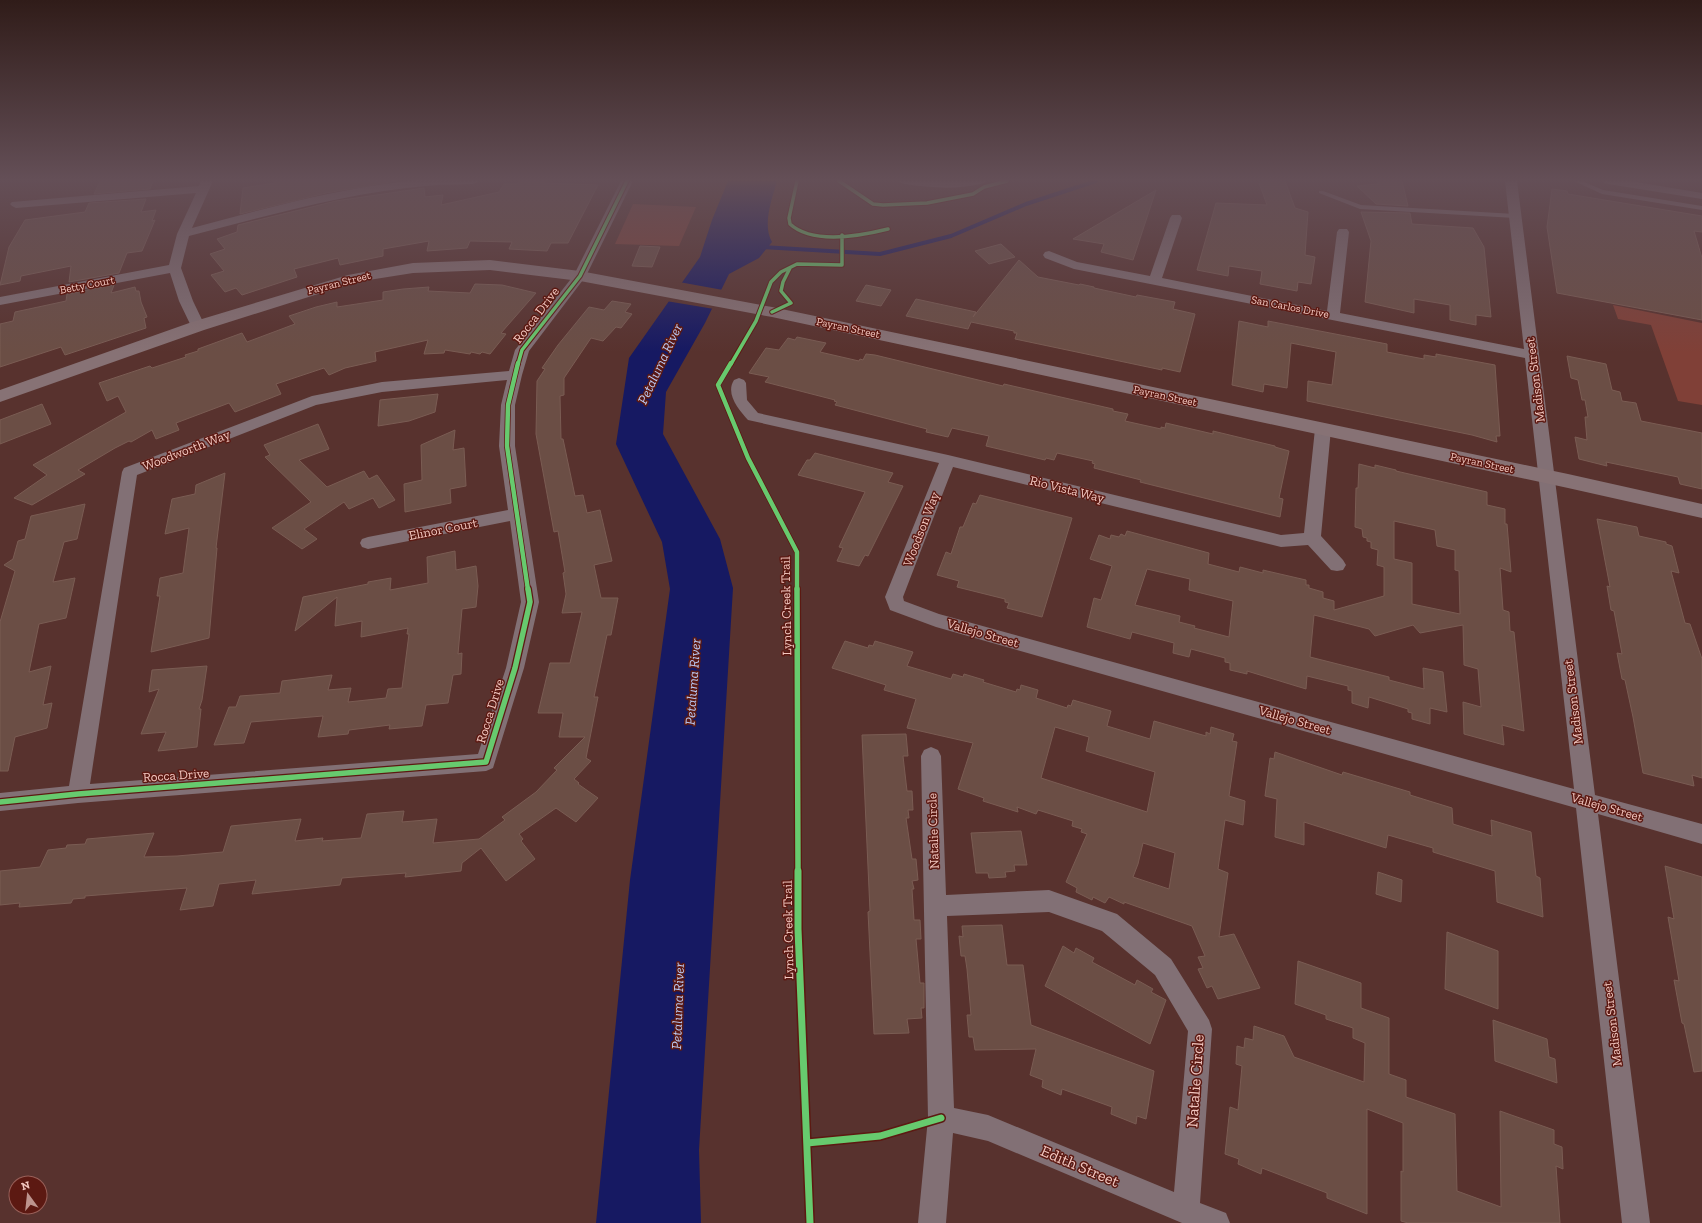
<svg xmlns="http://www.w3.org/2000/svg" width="1702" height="1223" font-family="'Zilla Slab',serif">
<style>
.green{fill:#804037}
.water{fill:#161962}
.pier{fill:#58322e}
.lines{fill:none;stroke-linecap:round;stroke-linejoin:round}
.stream{stroke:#161962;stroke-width:4}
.building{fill:#6b4e45;stroke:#7a5c53;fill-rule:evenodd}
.lane{fill:#827075;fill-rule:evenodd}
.street{fill:#827075;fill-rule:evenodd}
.secondary{fill:#877275;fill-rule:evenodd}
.cycleway-far3-casing{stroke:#5c1912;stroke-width:5.5}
.cycleway-far2-casing{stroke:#5c1912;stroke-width:6}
.cycleway-far1-casing{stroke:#5c1912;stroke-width:8}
.cycleway-casing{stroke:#5c1912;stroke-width:10}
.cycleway-far3{stroke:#67ca6e;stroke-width:3.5}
.cycleway-far2{stroke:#67ca6e;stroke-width:4.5}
.cycleway-far1{stroke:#67ca6e;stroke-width:5.5}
.cycleway{stroke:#67ca6e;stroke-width:7}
.labels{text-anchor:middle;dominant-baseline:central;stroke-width:3;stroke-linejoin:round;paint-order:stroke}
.far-street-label{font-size:11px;fill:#f3c8c1;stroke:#5c1912}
.street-label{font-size:13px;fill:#f3c8c1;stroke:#5c1912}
.water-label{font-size:14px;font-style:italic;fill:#bacbf8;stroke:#5c1912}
.near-street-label{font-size:16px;fill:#f3c8c1;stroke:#5c1912}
</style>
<rect width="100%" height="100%" fill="#58322e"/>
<path class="green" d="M633 204 696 207 679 246 615 244Z
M1613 305 1702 323V405L1678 401 1651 325 1618 319Z"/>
<path class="water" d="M728 181H777C772 199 762 225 772 242L759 258 729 274 705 323 666 392 663 434 720 539 733 588 699 1150 701 1223H596L630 880 670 589 662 542 616 444 629 358 700 257 712 220Z"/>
<path class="pier" d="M679 282 723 290 714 309 666 301Z"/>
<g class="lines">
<path class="stream" d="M760 247 880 254 951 236 1026 204 1096 181"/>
</g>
<path class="building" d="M100 181H153L150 189 94 194Z
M274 181H396L326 193 240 214 243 188 275 183Z
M519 181H545L544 183 598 185 568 243H551L547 251 509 249 512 242 470 241 467 248 427 251 429 241 383 249V256L340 265 338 258 294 269 297 277 242 295 236 288 225 292 211 275 224 271 210 254 225 249 217 239 237 232 238 225 336 201 424 188 425 197 443 195 441 205 499 192 504 184H517Z
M1262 181H1285L1295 208 1308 212 1305 255 1315 257 1311 284 1298 282 1297 291 1260 284 1262 271 1229 266 1228 276 1197 270 1216 203 1267 205 1259 183H1263Z
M1378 181H1402L1408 206 1376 204 1357 186 1378 184Z
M1552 189 1567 191 1568 194 1702 216V232L1694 231 1702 258V320L1557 293 1547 227Z
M1156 190 1133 260 1101 252 1104 244 1073 239Z
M146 199 141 212 156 210 152 221 155 220 142 251 127 253 119 273 69 282 71 266 21 276 20 281 0 285 9 247 25 220 85 212 89 203Z
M1361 212 1410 213 1412 224 1473 228 1484 247 1491 317 1476 315V325L1450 320V305L1414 299V313L1365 302 1371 241Z
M1001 244 1015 257 989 264 975 251Z
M640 246 660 247 652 267 632 266Z
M1019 260 1038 277 1079 285 1080 284 1094 287V288L1136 297 1137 295 1175 302 1173 309 1195 314 1180 372 1162 368V370L1015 339 1017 333H1014V331L971 322 968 329 906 316 916 299 976 312 973 317Z
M475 284 502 285 536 293 501 333 506 334 490 354 482 352 480 354 471 352 470 354 445 350 444 353 424 354 428 340 375 352 376 361 345 368 329 375 324 368 276 384 281 394 235 412 229 403 176 423 179 430 156 439 152 430 131 442 129 441 115 448 78 470 85 474 32 505 14 498 47 475 33 465 126 412 118 396 107 401 99 383 150 366 152 368 186 357 185 355 198 351V349L242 333 247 342 295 324 289 316 316 307 337 302V307L383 300V292L403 289 429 287 428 291 470 293Z
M114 285 111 293 135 287 136 291H139L141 302 147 317 144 318 146 328 65 355 61 347 0 367V324L13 321 15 312 66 301 67 294Z
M866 285 891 290 881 306 856 301Z
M612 301 631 304 625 312 632 314 621 328 616 327 603 341 591 338 564 378V395L560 396 561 439H563L575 496 583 495 587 513 600 510 612 561 594 565 601 598H618L611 635H607L594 697H598L586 758 591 761 574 779 579 783 578 784 598 798 576 822 556 808 519 834 523 839 521 841 535 859 506 881 481 848 462 863 461 871 405 877 406 873 342 878 340 885 252 894 256 880 219 884 213 906 180 910 187 888 85 896V898L73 899 71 903 19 907 20 903 0 905V871L40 867 48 850 66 848 67 845 85 844 87 839 154 833 144 857 177 856 223 852 231 826 301 819 295 841 323 838 322 841 361 838 367 814 404 811 402 822 437 819 433 843 479 839 505 820 502 817 536 792 557 770 554 768 585 737H559L563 713H538L550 663H570L582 612 562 613 566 594 563 573 565 572 558 531 554 532 536 434 537 381 545 369 542 368 558 345 589 307 604 310Z
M1239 321 1268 327V321L1387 344V352L1424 359V355L1436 357V354L1495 365 1500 436H1496L1497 442 1472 435 1307 401 1308 381 1332 385 1336 352 1291 343 1287 388 1264 384 1263 392 1232 385Z
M797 337 826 343 820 352 859 361 860 359 863 360 866 354 875 355 1003 386 1004 384 1113 409V411L1128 414 1125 421 1161 429V427L1165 428 1166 423 1213 434V431L1275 446V447L1289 451 1279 498 1283 499 1280 517 1140 482 1141 480 1094 468 1095 464 1092 463 1093 461 1057 453 1054 460 1046 458 1045 460 986 446 989 436 952 428 948 437 926 432 927 429 835 405 837 402 834 401 835 400 765 382 769 377 749 373 766 348 779 350 788 338 795 340Z
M1567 356 1606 364 1612 390 1620 392 1622 401 1636 403 1641 421 1702 433V489L1680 484 1678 477 1606 462 1607 466 1579 459 1575 437 1587 440 1585 417H1588L1585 400H1582L1578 380 1571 378Z
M438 394 435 412 409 421 378 426 380 400Z
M42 404 51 424 0 444V420Z
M318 424 329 449 299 460 327 487 364 471 369 479 377 475 395 500 379 508 373 498 349 509 344 502 304 529 317 539 302 549 272 528 311 502 265 457 270 455 264 445Z
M455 430 453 450 464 448 466 486 450 489 451 503 405 512 404 484 422 480 421 445Z
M815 453 893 473 888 482 903 486 868 556 865 555 859 566 837 561 843 548 839 547 865 492 798 475 807 460H810Z
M1359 464 1375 468V465L1396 470V471L1487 492V505L1505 509V524H1507L1511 572 1500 568 1503 610 1509 612 1510 631 1514 632 1524 731 1502 725 1504 745 1464 734 1463 702 1481 707 1478 669 1464 665 1463 625 1420 633 1413 625 1375 636 1369 629 1314 615 1310 657 1389 677V680L1424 689 1423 668 1443 672 1447 712 1430 708V724L1412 719V713L1408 712V709L1369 697 1368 708 1352 703V691L1348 690V686L1307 676 1306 689 1247 671V674L1230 670V663L1225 662V658L1191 649 1189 657 1173 653 1174 643 1132 632 1130 639 1087 627 1094 598 1101 600 1112 566 1090 559 1099 535 1110 539 1111 535 1119 537 1121 534 1125 536 1127 531 1209 553 1208 564 1239 572 1240 567 1263 573V570L1267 571 1306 580V585H1309V588L1323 592V598L1334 601V610L1384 596V567L1377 565 1378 550 1371 548V542L1367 541V538L1363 537 1362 529 1355 527 1356 488H1358ZM1394 521 1435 530 1437 546 1455 550V570L1459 571 1460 614 1412 604V563L1394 559ZM1147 569 1190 579 1189 590 1233 601 1229 637 1194 628 1195 626 1179 622 1180 616 1135 605Z
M225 473 216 548H217L209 638 151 652 160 596H157L160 578 183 573 189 528 165 534 172 499 195 494 196 485Z
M980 495 1072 518 1042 617 1007 608 1009 603 1005 602V599L957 587 959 581 937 575 946 552 951 554 960 527H963L973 503 976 504Z
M85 504 77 539 64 542 53 582 75 578 66 618 39 624 29 672 51 666 43 705 52 703 47 728 15 737 8 771H0V622L15 571 4 565 13 559 18 541 25 539 31 516Z
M1597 519 1637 527 1639 536 1666 542V544L1672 546 1679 573 1671 571 1685 623 1690 624 1702 659V778L1692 775 1694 786 1643 773 1633 717 1625 680 1622 679 1617 653 1622 654 1614 611 1611 610 1607 586 1610 587Z
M455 551 456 570 476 566 478 586 476 607 462 609 458 654 462 653 461 674 453 675 448 703 426 705 422 726 389 729 390 725 349 730 348 734 318 737 323 716 251 722 244 743 214 745 229 707H236L240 696 280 693 282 681 332 675 328 690 351 688 348 702 386 698 388 689 402 688 409 634H407L408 628 361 637 362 621 335 626 337 597 295 631 303 597 368 584V582L391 578 390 590 428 583 427 557Z
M845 641 868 648 869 645 873 646 875 641 913 652 907 666 951 679 953 674 963 677 964 674 984 680 983 682 1016 692 1017 689 1020 690 1021 685 1038 690 1036 698 1067 708 1068 705 1071 706 1073 700 1111 711 1107 726 1150 739 1154 721 1206 736V732L1210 734 1211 727 1234 734 1232 741 1237 742 1229 796 1245 801 1243 825 1225 820 1218 869 1228 873 1219 937 1234 934 1260 988 1218 999 1212 986 1207 988 1198 969 1203 968 1198 957 1205 956 1192 926 1124 902V904L1109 897 1105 903 1093 897 1092 900 1076 892 1077 888 1066 882 1087 834 1081 832 1082 829 1072 826 1073 821 1038 810 1036 814 1017 807 1018 812 983 801 984 798 958 789 973 743 907 728 916 699 884 690 886 685 832 668ZM1055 727 1089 737 1086 751 1155 772 1147 812 1041 778ZM1143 843 1175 853 1169 889 1133 877 1138 864Z
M207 666 202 700 199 709H201L197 747 158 751 166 732 141 734 159 689 149 692 152 670Z
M906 734 908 756H903L907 791H912L913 810H908L909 818H906L912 859H916L918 880 912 881 914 889H912L914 920H920L921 939H916L920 983H924V1008H921L922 1018 907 1019 909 1033 874 1034 868 912 870 911 862 735Z
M1275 752 1342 775 1343 772 1410 792V795L1452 808 1453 824 1492 836 1491 820 1531 832 1536 876 1540 878 1543 917 1497 902 1495 871 1433 852V848L1388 835 1386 848 1304 822V845L1275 837 1277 799 1265 796 1270 758 1274 759Z
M1021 831 1027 865H1014L1015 871 1005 872 1006 877 989 878 988 873H976L971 833Z
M1665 866 1702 877V1071L1694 1072 1684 1024 1682 1023 1674 980 1679 981 1668 917 1674 919Z
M1378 872 1402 880 1401 902 1376 894Z
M1002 925 1007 965H1023L1031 1025 1154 1071 1146 1119 1137 1116 1136 1124 1111 1114 1112 1107 1062 1089 1061 1095 1042 1087 1043 1080 1030 1075 1036 1049 975 1050 973 1037H969L967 1015H971L967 969 965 956H961L959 936 963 937 962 926Z
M1447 932 1498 951V1009L1445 989Z
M1063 946 1074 953 1076 948 1094 958 1092 962 1135 985 1137 980 1153 989 1151 992 1166 1000 1150 1044 1045 986Z
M1298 961 1361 983V1008L1389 1018V1074L1406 1080V1097L1455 1114 1457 1191 1501 1207 1500 1111 1554 1130V1144L1562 1147 1563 1169 1556 1166 1560 1223H1408L1401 1221V1171L1403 1172V1123L1367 1109V1214L1327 1198V1193L1262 1168 1261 1174 1238 1164 1239 1159 1225 1154 1230 1107 1238 1110 1242 1066 1236 1064 1237 1046 1244 1048 1245 1038 1253 1040 1254 1026 1284 1036 1294 1057 1364 1082 1365 1043 1353 1038V1028L1326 1019V1015L1295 1004Z
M1493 1020 1547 1039 1549 1057 1555 1059 1557 1083 1495 1061Z"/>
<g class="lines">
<path class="lane" d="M1574 181H1582L1603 190 1702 206V210L1602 194Z
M1319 191H1323L1361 205 1515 214 1518 216 1515 218 1360 209 1319 193Z"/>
<path class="street" d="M201 181H213L192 228C263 209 334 189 408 181 431 179 455 181 478 181L476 183 472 184C457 185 441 184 426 186 345 193 267 216 189 236L181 268 193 301 205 326 203 329H193L191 326 179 301 170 273 0 305V297L169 265 177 234 196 193 16 208 12 206 10 204 12 202 199 186Z
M621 181H633L586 276 529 351 522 375 515 405V446L539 602 524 668 493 768 486 771 78 803 0 811V793L69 786 122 472 124 468 312 396 382 382 509 371 515 350 574 275ZM507 380 501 405 499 446 508 510 368 537 362 539 360 543 362 547 368 549 510 521 521 602 506 668 478 754 90 784 137 475 316 405 382 392Z
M899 181H986L984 183C958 190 931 188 905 184L901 183Z
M1505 181H1517L1595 795 1702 824V844L1598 814 1650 1223H1622L1576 808 936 627 890 610 885 597 939 463 748 420C739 410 725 394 734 380L739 378 744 380 746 383 747 400 758 413 948 455 1281 535 1304 533 1315 429 1318 425 1323 424 1328 425 1331 429 1321 536 1343 560 1346 565 1343 570 1337 571 1331 570 1308 545 1281 547 953 467 903 597 904 601 939 614 1574 789 1525 358 1074 269 1045 258 1043 255 1045 252 1049 251 1077 262 1150 276 1170 218 1172 215H1180L1182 218 1162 278 1327 311 1337 232 1339 229H1347L1349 232 1340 313 1524 349Z
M1602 181H1630L1702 193V199L1608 184 1604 183Z
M931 747 938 750 941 756 946 895 1049 890 1117 914 1171 959 1209 1020 1212 1029 1200 1203 1226 1213 1230 1223H1182L988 1141 953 1133 946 1223H918L928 1118 921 756 924 750ZM1049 912 1102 931 1155 975 1188 1031 1174 1192 988 1115 954 1108 947 916Z"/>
<path class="secondary" d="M490 260 580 271 772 307 1568 474 1702 504V518L1568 488 772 317 580 281 490 270 413 273 356 282 204 330 0 402V390L192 322 348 275 413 263Z"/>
<defs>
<path id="cycleway-far3" d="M797 181 789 218 790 224C813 245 860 236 888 229
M839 181 873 204 883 205 927 203 973 194 984 187 1007 181
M772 312 791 303 781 291 783 282 790 268
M518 364 522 350 580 276 627 181
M731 364 756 321 771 282 781 272 797 264 842 265V235"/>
<path id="cycleway-far2" d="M518 363 508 405 507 446 528 590
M731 363 718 385 748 458 797 552V590"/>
<path id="cycleway-far1" d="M797 589 798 872
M0 802 78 794 486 762 515 668 530 602 528 589"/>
<path id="cycleway" d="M798 871V929L810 1223
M807 1143 880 1136 941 1118"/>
</defs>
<use href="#cycleway-far3" class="cycleway-far3-casing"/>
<use href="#cycleway-far2" class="cycleway-far2-casing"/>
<use href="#cycleway-far1" class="cycleway-far1-casing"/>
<use href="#cycleway" class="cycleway-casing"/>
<use href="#cycleway-far3" class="cycleway-far3"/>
<use href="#cycleway-far2" class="cycleway-far2"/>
<use href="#cycleway-far1" class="cycleway-far1"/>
<use href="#cycleway" class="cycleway"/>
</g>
<linearGradient id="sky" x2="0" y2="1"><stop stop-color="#301c19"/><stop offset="0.51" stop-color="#644f57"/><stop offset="1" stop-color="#644f57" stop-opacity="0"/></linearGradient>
<rect width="1702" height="352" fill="url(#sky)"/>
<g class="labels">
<g class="far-street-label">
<text transform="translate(339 283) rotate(-14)">Payran Street</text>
<text transform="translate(87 285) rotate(-11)">Betty Court</text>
<text transform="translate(1290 307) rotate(11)">San Carlos Drive</text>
<text transform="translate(848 328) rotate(12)">Payran Street</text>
<text transform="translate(1165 396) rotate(12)">Payran Street</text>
<text transform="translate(1482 463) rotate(12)">Payran Street</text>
</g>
<g class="street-label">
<text transform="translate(536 315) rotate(-53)">Rocca Drive</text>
<text transform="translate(1535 380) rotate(-97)">Madison Street</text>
<text transform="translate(186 450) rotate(-21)">Woodworth Way</text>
<text transform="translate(1067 489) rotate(14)">Rio Vista Way</text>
<text transform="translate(443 529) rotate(-11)">Elinor Court</text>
<text transform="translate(921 529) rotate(-69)">Woodson Way</text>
<text transform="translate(786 606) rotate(-91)">Lynch Creek Trail</text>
<text transform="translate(983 633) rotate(16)">Vallejo Street</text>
<text transform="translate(1573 702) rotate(-97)">Madison Street</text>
<text transform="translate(490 711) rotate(-73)">Rocca Drive</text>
<text transform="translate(1295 720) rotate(16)">Vallejo Street</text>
<text transform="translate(176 775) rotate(-4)">Rocca Drive</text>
<text transform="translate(1607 807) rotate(16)">Vallejo Street</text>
<text transform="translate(933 831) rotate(-92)">Natalie Circle</text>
<text transform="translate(788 930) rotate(-91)">Lynch Creek Trail</text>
<text transform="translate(1612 1024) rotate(-97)">Madison Street</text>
</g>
<g class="water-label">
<text transform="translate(660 364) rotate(-65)">Petaluma River</text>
<text transform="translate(693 682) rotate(-86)">Petaluma River</text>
<text transform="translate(678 1006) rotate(-88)">Petaluma River</text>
</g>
<g class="near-street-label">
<text transform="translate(1195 1081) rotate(-86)">Natalie Circle</text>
<text transform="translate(1080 1166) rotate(23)">Edith Street</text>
</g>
</g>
<g transform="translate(28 1195) rotate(345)"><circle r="19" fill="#5c1912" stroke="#985f58"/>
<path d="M0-3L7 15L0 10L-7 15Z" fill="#bd948e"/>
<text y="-6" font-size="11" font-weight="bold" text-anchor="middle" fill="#f3c8c1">N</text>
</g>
</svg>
